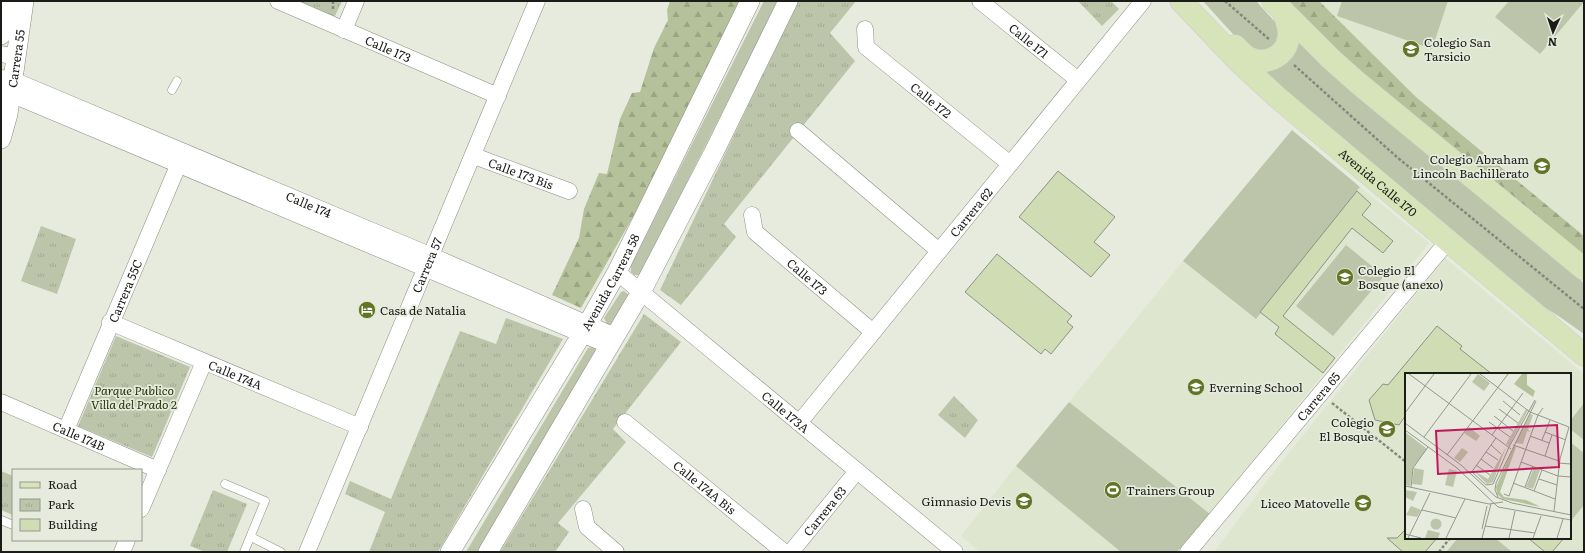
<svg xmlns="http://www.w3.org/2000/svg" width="1585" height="553" font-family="Literata,serif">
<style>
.built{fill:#dee6cf;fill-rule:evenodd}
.grass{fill:#bcc5aa}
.forest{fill:url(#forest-firs)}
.park{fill:url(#park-tufts)}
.building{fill:#cfdcb4;stroke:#8d9284}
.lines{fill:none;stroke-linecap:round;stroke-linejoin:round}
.service-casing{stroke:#8b8f82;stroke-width:9}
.minor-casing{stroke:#8b8f82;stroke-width:17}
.tertiary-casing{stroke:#8b8f82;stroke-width:20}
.primary-casing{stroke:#cdcdcc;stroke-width:23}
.path{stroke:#84877d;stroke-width:2.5;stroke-dasharray:3 2;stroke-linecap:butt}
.service{stroke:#fff;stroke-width:8}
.minor{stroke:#fff;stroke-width:16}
.tertiary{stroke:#fff;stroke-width:19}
.primary{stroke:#d7e4b9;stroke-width:22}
.labels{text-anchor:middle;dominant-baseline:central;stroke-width:3.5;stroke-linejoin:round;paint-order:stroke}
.street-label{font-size:12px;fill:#1b1c17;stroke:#e6ebdd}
.poi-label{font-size:12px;fill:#1b1c17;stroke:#e6ebdd;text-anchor:start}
.park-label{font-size:12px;font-style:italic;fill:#2b3507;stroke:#e6ebdd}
.inset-road{fill:none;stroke:#95988e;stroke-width:1}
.view{fill:#c2185b;fill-opacity:0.15;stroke:#c2185b;stroke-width:2}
.inset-edge{fill:none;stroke:#1b1c17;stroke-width:2}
</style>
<defs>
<pattern id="forest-firs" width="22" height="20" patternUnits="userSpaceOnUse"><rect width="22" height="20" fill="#b5c19a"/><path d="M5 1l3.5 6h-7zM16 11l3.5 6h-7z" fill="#9ba584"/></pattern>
<pattern id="park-tufts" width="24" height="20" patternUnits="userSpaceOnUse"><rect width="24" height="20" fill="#bcc5aa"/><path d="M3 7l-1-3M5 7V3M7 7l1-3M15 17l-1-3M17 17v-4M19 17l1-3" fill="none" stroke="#a1a992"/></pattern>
</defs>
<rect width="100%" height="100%" fill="#e6ebdd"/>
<path class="built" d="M1319 1H1584V236L1416 97Z
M1360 187 1429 243 1210 514 1069 402 1183 261 1255 319Z
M1445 258 1584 374V552H1214L1277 468ZM1406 374H1570V538H1406Z
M1016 466 1121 552H980L961 536Z"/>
<path class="grass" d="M764 1H778L650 256 639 275H634L631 272V265Z
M1203 1H1256L1277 24 1279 40 1261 55 1241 43Z
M1342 1H1448L1432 49 1337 16Z
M1509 1H1584V2L1540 54 1495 17Z
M1296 39 1570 267 1584 284V334L1560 317 1523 294 1264 76 1266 69Z
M1292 130 1360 187 1256 319 1183 261Z
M1346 245 1384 276 1333 336 1296 306Z
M624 291 629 295 614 324H607L604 318 621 292Z
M592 347H595L596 353 478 552H466L588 348Z
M1069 402 1210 514 1177 552H1121L1016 466Z
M1584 403V440L1570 429V421Z
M1570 442 1584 453V505L1570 522Z
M1458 538H1495L1512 552H1448L1447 551Z"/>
<path class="forest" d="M670 1H742L642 201 581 308 552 295 579 238 584 209 599 173 607 174 620 119 632 93 640 92 654 48 668 20 667 10Z
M1286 1H1319L1416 97 1584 236V263L1364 82Z"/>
<path class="park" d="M298 1H342L334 18Z
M798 1H856L830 33 855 61 724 224 736 237 681 305 660 290Z
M1078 1H1111L1119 9 1102 26Z
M41 226 76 239 57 294 21 281Z
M644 314 681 342 613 429 626 442 558 523 569 532 555 552H500Z
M506 318 563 339 438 552H369L385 512 345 494 350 481 391 499 460 331 496 344Z
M116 336 190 367 152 457 78 426Z
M954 396 978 420 965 438 938 415Z
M1 471 13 476V515L1 510Z
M213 490 247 504 227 552H205L190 546Z"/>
<path class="building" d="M1058 171 1115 217 1094 242 1110 255 1091 277 1019 217Z
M1357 191 1371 204 1362 215 1393 241 1383 253 1352 228 1283 316 1335 358 1323 373 1275 334 1279 327 1260 312Z
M997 254 1072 316 1067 322 1073 327 1051 354 1045 349 1041 354 965 292Z
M1437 326 1462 346 1460 349 1492 374H1406V415L1399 425 1375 420 1369 400 1383 384 1388 385Z
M1406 529V538H1437L1425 552H1403L1387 538H1397Z
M1528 538H1564L1552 552H1545Z"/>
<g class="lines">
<defs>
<path id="service" d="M172 90 177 81
M225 484 265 501 244 552
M1 520 13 525
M251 537 281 552"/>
<g id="minor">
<path id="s1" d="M278 1 498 96"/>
<path id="s2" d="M980 1 1078 80"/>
<path id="s3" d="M865 29 866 47 1010 164"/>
<path d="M344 30 356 1"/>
<path d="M1 54 17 57"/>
<path id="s4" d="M1 78 13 80 432 256 615 336"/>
<path d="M1 90 610 346"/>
<path d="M798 131 939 251"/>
<path id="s5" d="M474 156 569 191"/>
<path id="s6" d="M752 215 755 232 873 332"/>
<path id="s7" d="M617 272 955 552"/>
<path id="s8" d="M110 322 360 427"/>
<path id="s9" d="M1 402 158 470"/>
<path id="s10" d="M625 422 784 552"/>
<path id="s11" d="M799 423 1143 1"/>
<path id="s12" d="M66 430 183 154"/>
<path d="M141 509 204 362"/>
<path d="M583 509 587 527 616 552"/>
<path d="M122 552 127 540"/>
<path id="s13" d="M307 552 537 1"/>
<path id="s14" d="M791 552 857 471"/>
<path id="s15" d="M1188 552 1448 241"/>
</g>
<g id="tertiary">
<path d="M1 35 6 1"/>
<path id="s16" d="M1 139 8 114 24 1"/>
<path id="s17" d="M450 552 582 334 617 272 750 1"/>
<path d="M488 552 641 292 714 152 788 1"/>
</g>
<g id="primary">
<path id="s18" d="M1181 1 1238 61 1278 98 1584 355"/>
<path d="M1273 1 1331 59 1358 83 1584 269"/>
<path d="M1235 46C1239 50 1243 55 1249 58 1264 66 1285 57 1288 40 1291 31 1287 22 1284 13"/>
</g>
</defs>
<use href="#service" class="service-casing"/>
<use href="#minor" class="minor-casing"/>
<use href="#tertiary" class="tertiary-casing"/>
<use href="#primary" class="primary-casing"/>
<path class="path" d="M333 1V9
M1225 1 1270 40
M1294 65 1398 158 1584 309
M1332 403 1406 462
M1439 552 1450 538"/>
<use href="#service" class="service"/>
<use href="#minor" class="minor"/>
<use href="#tertiary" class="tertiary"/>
<use href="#primary" class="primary"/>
</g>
<defs>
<symbol id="school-disc" viewBox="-11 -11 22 22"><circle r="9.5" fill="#627525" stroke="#e6ebdd"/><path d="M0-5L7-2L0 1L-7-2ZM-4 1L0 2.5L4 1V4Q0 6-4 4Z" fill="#fff"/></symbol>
<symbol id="hotel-disc" viewBox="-11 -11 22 22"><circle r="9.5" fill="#627525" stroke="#e6ebdd"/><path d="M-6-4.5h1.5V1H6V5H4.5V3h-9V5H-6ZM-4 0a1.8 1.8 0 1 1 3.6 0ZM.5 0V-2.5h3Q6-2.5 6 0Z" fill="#fff"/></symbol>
<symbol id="stadium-disc" viewBox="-11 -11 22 22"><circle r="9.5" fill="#627525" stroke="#e6ebdd"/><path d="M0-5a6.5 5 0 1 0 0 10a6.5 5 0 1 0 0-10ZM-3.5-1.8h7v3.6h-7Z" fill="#fff"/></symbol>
</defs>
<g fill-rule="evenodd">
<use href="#school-disc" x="1401" y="39" width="20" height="20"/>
<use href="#school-disc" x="1532" y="156" width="20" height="20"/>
<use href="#school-disc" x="1335" y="267" width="20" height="20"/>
<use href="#hotel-disc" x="357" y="300" width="20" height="20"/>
<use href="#school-disc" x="1186" y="377" width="20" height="20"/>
<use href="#school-disc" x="1377" y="419" width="20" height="20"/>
<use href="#stadium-disc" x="1103" y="480" width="20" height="20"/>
<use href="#school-disc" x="1014" y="491" width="20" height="20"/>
<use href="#school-disc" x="1353" y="493" width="20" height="20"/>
</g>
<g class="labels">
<g class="street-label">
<text stroke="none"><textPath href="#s2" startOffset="63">Calle 171</textPath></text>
<text stroke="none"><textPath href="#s1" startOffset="120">Calle 173</textPath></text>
<text stroke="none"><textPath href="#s16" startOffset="82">Carrera 55</textPath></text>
<text stroke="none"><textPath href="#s3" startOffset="102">Calle 172</textPath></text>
<text stroke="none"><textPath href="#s5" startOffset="50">Calle 173 Bis</textPath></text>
<text stroke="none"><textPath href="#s18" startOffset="268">Avenida Calle 170</textPath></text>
<text stroke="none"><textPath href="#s4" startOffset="333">Calle 174</textPath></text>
<text stroke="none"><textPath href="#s11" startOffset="272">Carrera 62</textPath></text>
<text stroke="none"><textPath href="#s13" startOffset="311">Carrera 57</textPath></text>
<text stroke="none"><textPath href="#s6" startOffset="86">Calle 173</textPath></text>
<text stroke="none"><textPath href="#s17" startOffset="314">Avenida Carrera 58</textPath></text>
<text stroke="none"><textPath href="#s12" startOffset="151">Carrera 55C</textPath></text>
<text stroke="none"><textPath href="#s8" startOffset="136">Calle 174A</textPath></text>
<text stroke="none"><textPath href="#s15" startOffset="203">Carrera 65</textPath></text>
<text stroke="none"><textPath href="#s7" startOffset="219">Calle 173A</textPath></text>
<text stroke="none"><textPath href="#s9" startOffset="85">Calle 174B</textPath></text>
<text stroke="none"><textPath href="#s10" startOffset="103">Calle 174A Bis</textPath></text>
<text stroke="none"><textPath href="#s14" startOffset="53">Carrera 63</textPath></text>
</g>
<g class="poi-label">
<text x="1424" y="42">Colegio San<tspan x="1424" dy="14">Tarsicio</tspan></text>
<text x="1529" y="159" text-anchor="end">Colegio Abraham<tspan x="1529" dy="14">Lincoln Bachillerato</tspan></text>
<text x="1358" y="270">Colegio El<tspan x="1358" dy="14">Bosque (anexo)</tspan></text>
<text x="380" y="310">Casa de Natalia</text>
<text x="1209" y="387">Everning School</text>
<text x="1374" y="422" text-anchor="end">Colegio<tspan x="1374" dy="14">El Bosque</tspan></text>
<text x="1126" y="490">Trainers Group</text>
<text x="1011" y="501" text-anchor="end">Gimnasio Devis</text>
<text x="1350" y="503" text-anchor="end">Liceo Matovelle</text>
</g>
<g class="park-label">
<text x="134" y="390">Parque Publico<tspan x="134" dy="14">Villa del Prado 2</tspan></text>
</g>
</g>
<g transform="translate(1405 373)">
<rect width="166" height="166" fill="#e6ebdd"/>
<path d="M73 1 85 10 79 18 67 9ZM64 54 75 63 71 68 59 60ZM57 75 63 79 55 89 49 85ZM9 95 19 97 17 112 7 111ZM44 96 52 98 48 114 40 112ZM25.5 151a5.5 5.5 0 1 1 11 0a5.5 5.5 0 1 1-11 0Z" fill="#bcc5aa"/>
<path d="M117 1H122V12L130 18 128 24 109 11ZM109 73 111 74 95 119 99 124 121 127 136 134 98 126 92 121 91 114Z" fill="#b5c19a"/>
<path d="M121 36 123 37 104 73 101 71ZM125 41 128 42 123 56 125 59 122 58 118 71 110 70ZM0 59 22 76 8 94 5 113 0 112ZM101 74 88 109 82 111 69 98 83 106ZM129 94 135 97 128 116 121 114ZM0 117 12 119 8 128 0 124ZM6 133 16 137 12 144 1 142ZM23 157 35 160 33 165H20Z" fill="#bcc5aa"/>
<path class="inset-road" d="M4 1 106 76M75 1 125 39 164 54 155 86 149 138M98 28 115 42M94 36 113 50M0 40 29 1M89 43 108 58M84 49 105 64M0 50 56 92 91 124 107 130 166 142M0 57 52 95 93 134 166 147M140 59 161 67M87 62 118 20M125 63 144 70M19 64 66 1M137 67 145 47M86 72 96 81M108 72 154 88M81 79 93 87M42 82 103 1M140 83 147 62M76 86 88 95M116 89 153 103 166 104M153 90 166 91M71 92 85 102M67 99 81 112 88 111 104 74 130 27M66 100 91 65M134 106 152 112M108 110 150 126M0 113 84 131 98 129M6 114 8 95 23 74M120 114 128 93M129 118 137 97M99 121 104 123 133 42 138 35M93 124 90 117 91 110 131 28M17 137 51 145M80 153 130 160M77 156 82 133M0 161 16 165M3 165 25 120M41 165 60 126M77 165 86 131M104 165 110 138M128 165 136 143M152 165 158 146"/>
<path class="view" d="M152 52 154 94 33 101 31 58Z"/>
<rect width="166" height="166" class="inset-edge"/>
</g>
<rect width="1585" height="553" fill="none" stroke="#1b1c17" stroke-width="4"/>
<rect x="12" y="469" width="130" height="72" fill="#e6ebdd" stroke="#95988e"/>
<rect x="20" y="482" width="20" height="6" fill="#d7e4b9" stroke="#95988e"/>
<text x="48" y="489" font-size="12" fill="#1b1c17">Road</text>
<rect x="20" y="499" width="20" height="12" fill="url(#park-tufts)" stroke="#95988e"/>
<text x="48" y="509" font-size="12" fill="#1b1c17">Park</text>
<rect x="20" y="519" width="20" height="12" fill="#cfdcb4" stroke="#95988e"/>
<text x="48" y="529" font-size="12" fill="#1b1c17">Building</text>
<g transform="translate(1553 32) rotate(183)" stroke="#e6ebdd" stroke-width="3" paint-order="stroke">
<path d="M0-3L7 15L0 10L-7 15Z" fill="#1b1c17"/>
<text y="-6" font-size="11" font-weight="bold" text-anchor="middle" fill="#1b1c17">N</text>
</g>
</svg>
